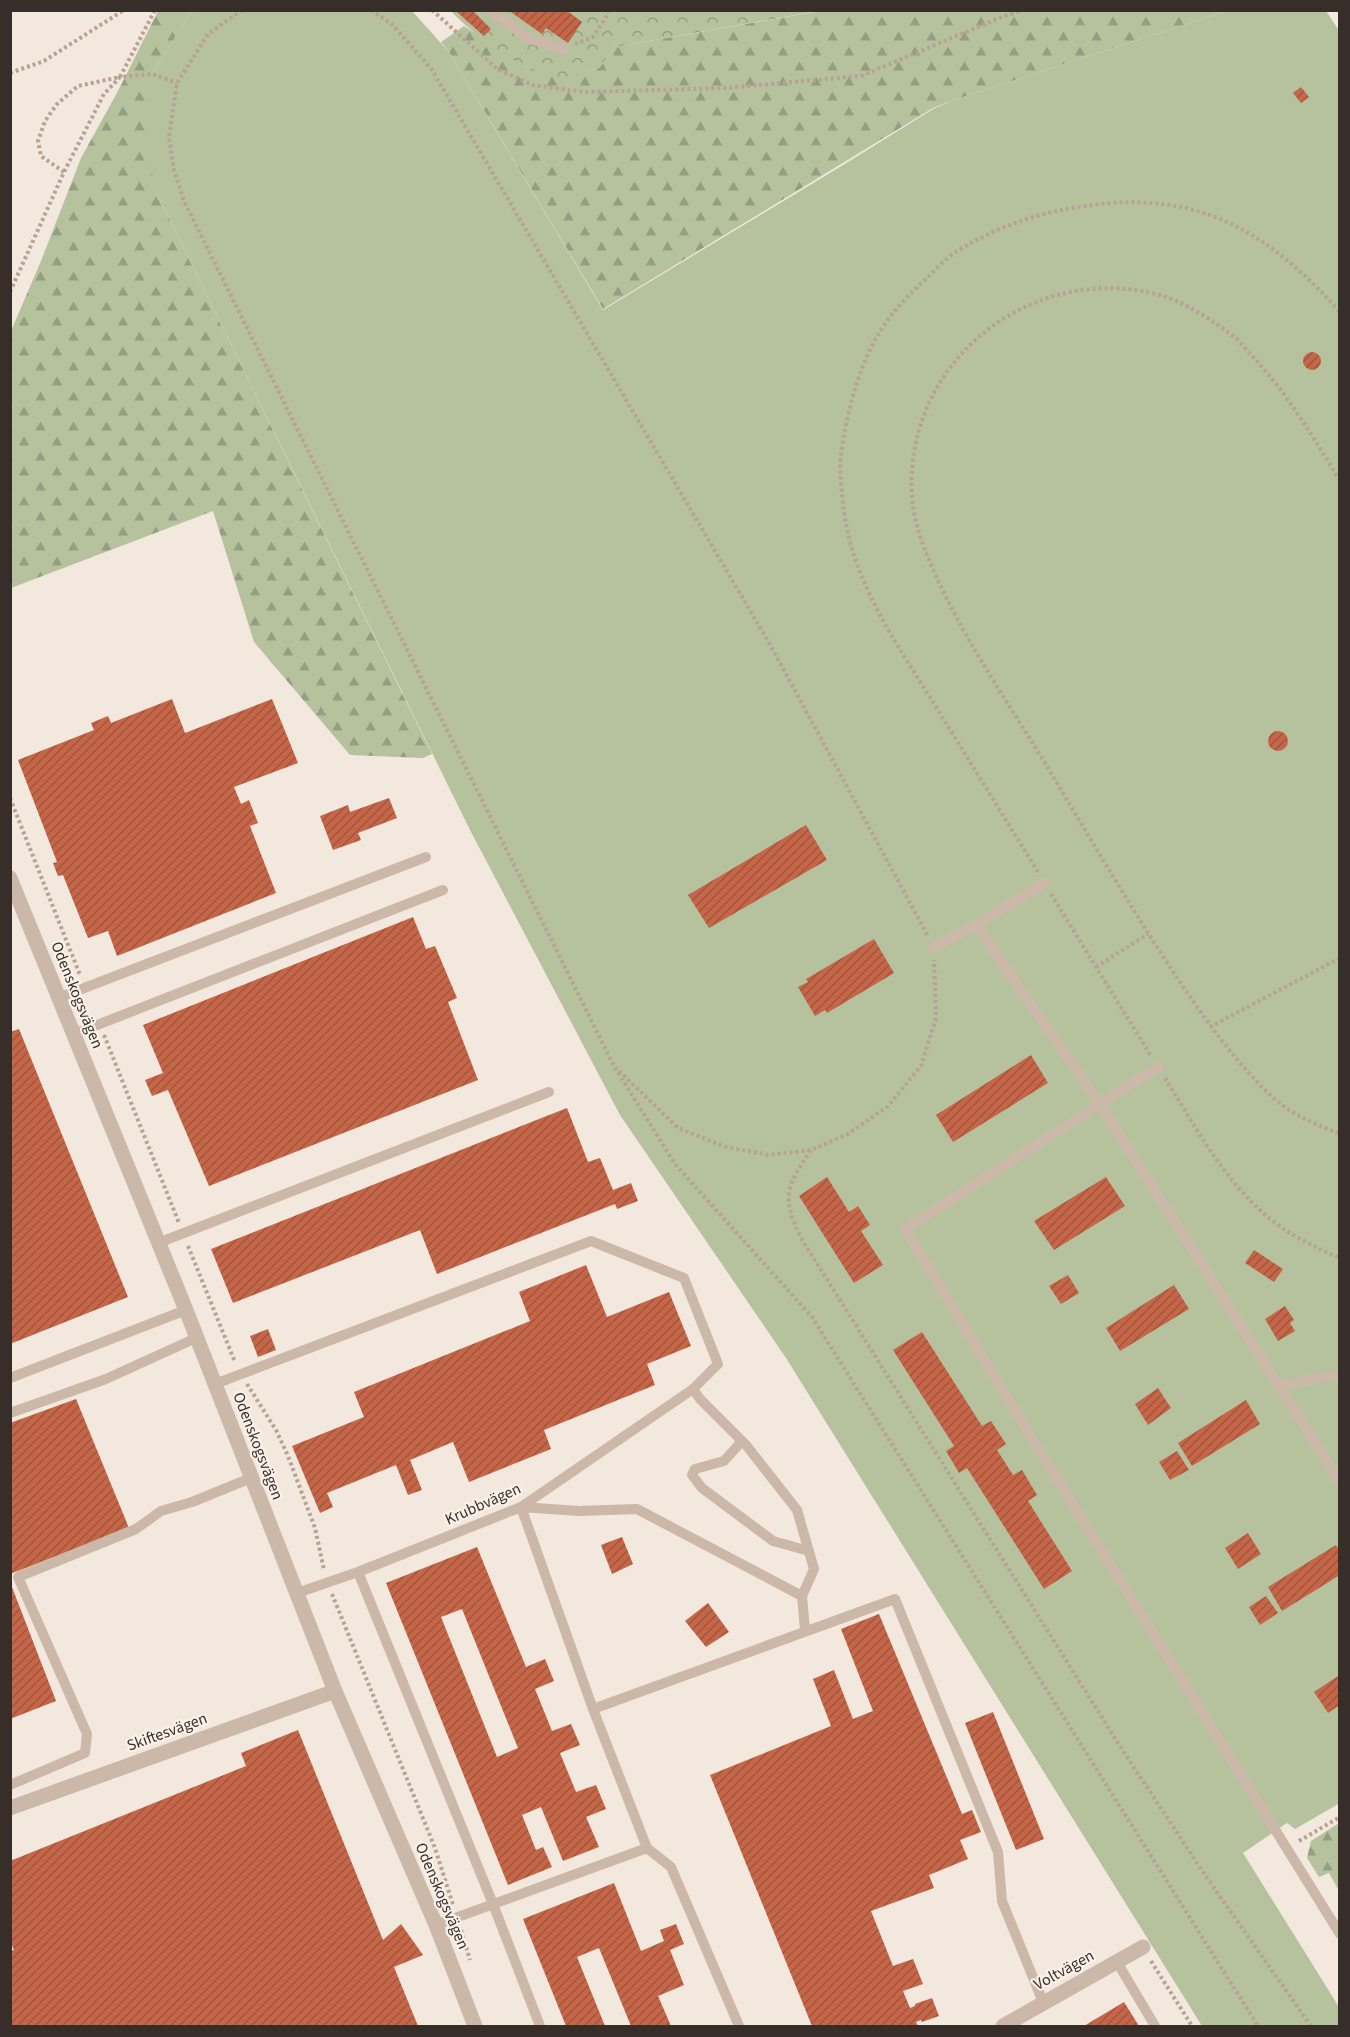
<svg xmlns="http://www.w3.org/2000/svg" width="1350" height="2037" font-family="'Source Sans 3',sans-serif">
<style>
.forest{fill:url(#forest-firs)}
.park{fill:url(#park-crowns)}
.pitch{fill:#b5c29d}
.building{fill:url(#building-hatch);fill-rule:evenodd}
.lines{fill:none;stroke-linecap:round;stroke-linejoin:round}
.path{stroke:#b7a293;stroke-width:4;stroke-dasharray:3 3;stroke-linecap:butt}
.service{stroke:#cbb8a9;stroke-width:10}
.minor{stroke:#cbb8a9;stroke-width:15}
.labels{text-anchor:middle;dominant-baseline:central;stroke-width:4.5;stroke-linejoin:round;paint-order:stroke}
.street-label{font-size:16px;fill:#382e29;stroke:#faf2ea}
</style>
<defs>
<pattern id="forest-firs" width="22" height="20" patternUnits="userSpaceOnUse" patternTransform="scale(1.5)"><rect width="22" height="20" fill="#b5c29d"/><path d="M5 1l3.5 6h-7zM16 11l3.5 6h-7z" fill="#949e80"/></pattern>
<pattern id="park-crowns" width="20" height="18" patternUnits="userSpaceOnUse" patternTransform="scale(1.5)"><rect width="20" height="18" fill="#b5c29d"/><path d="M2 6a3 3 0 1 1 6 0M12 15a3 3 0 1 1 6 0" fill="none" stroke="#949e80"/></pattern>
<pattern id="building-hatch" width="6" height="6" patternUnits="userSpaceOnUse" patternTransform="scale(1.5)"><rect width="6" height="6" fill="#c66648"/><path d="M-1 1l2-2M0 6l6-6M5 7l2-2" fill="none" stroke="#a2543c"/></pattern>
</defs>
<rect width="100%" height="100%" fill="#f2e8dd"/>
<path class="forest" d="M158 11H194L190 14 152 74 156 192 432 754 423 758 350 755 254 642 213 511 11 588V331L41 261 81 158 118 91Z
M820 11H1227L954 100 933 108 603 309 449 52 441 42 464 26 527 67 559 77 599 68 615 47Z
M1339 1823V1891L1329 1873 1319 1877 1307 1858 1311 1841Z"/>
<path class="park" d="M451 11H818L615 47 599 68C587 70 570 78 558 77 524 73 473 35 451 11Z"/>
<path class="pitch" d="M194 11H412L449 52 603 310 848 162 933 109 954 100 1227 11H1326L1340 32V1803L1295 1829 1287 1823 1243 1853 1339 2007V2026H1202L786 1358 620 1115 469 828 156 192 145 141 152 74 190 14Z"/>
<path class="building" d="M458 10H472L491 29 484 36 457 12Z
M508 10H566L582 22 568 43 546 28 542 34Z
M1301 87 1309 97 1301 103 1293 93Z
M1303 361a9 9 0 1 1 18 0a9 9 0 1 1-18 0Z
M172 699 185 733 272 699 298 763 234 787 241 804 249 800 258 823 250 826 276 893 117 956 108 931 88 938 63 875 58 876 56 871 53 863 57 862 18 760 94 730 91 723 108 716 111 723Z
M1268 741a10 10 0 1 1 20 0a10 10 0 1 1-20 0Z
M389 798 397 818 358 833 361 840 333 850 320 816 348 805 350 812Z
M806 825 827 860 709 928 688 895Z
M413 917 426 949 435 946 457 998 448 1002 478 1080 209 1186 168 1090 152 1096 145 1080 163 1073 143 1025Z
M874 939 894 973 827 1013 825 1010 815 1016 798 987 808 982 806 979Z
M19 1029 128 1297 10 1344V1032Z
M1031 1055 1048 1083 953 1142 936 1115Z
M567 1108 588 1162 600 1158 613 1190 631 1183 638 1201 617 1209 615 1204 437 1274 420 1230 233 1303 211 1249Z
M827 1177 849 1212 858 1206 870 1225 861 1231 883 1265 854 1283 799 1196Z
M1106 1177 1125 1206 1054 1250 1034 1221Z
M1254 1250 1283 1269 1274 1282 1245 1263Z
M586 1265 607 1317 669 1292 691 1346 647 1364 655 1385 544 1430 551 1449 469 1482 453 1442 410 1460 422 1490 408 1495 396 1465 327 1493 333 1507 320 1513 292 1446 364 1417 354 1392 530 1321 519 1292Z
M1068 1275 1079 1293 1061 1304 1049 1286Z
M1174 1285 1189 1309 1120 1351 1106 1328Z
M1285 1306 1294 1320 1290 1323 1295 1331 1278 1341 1265 1319Z
M268 1329 276 1350 258 1357 250 1336Z
M922 1332 982 1426 991 1421 1006 1444 997 1450 1013 1475 1022 1470 1037 1495 1028 1501 1072 1571 1044 1589 967 1468 959 1473 946 1451 954 1446 893 1350Z
M1158 1388 1171 1408 1148 1425 1135 1404Z
M76 1399 129 1528 10 1574V1423Z
M1246 1400 1260 1424 1192 1466 1178 1443Z
M1177 1451 1189 1470 1170 1480 1159 1462Z
M1248 1533 1261 1554 1238 1569 1225 1548Z
M622 1537 633 1564 612 1574 601 1545Z
M1336 1545 1340 1551V1575L1282 1611 1268 1587Z
M477 1547 526 1667 545 1659 554 1681 535 1689 552 1731 571 1724 580 1745 560 1753 576 1792 596 1785 606 1809 586 1817 599 1847 563 1861 541 1807 522 1815 536 1850 543 1847 552 1867 508 1885 386 1583ZM462 1609 518 1748 497 1757 441 1617Z
M10 1582 56 1701 10 1719Z
M1266 1596 1278 1613 1260 1625 1249 1607Z
M708 1603 729 1632 706 1647 685 1621Z
M879 1614 962 1814 972 1810 981 1832 960 1840 968 1859 929 1875 934 1888 871 1911 893 1966 913 1959 923 1984 903 1991 910 2008 915 2006V2004L932 1998 939 2016 922 2022 921 2020 916 2022 918 2026H812L710 1775 831 1726 813 1679 834 1670 853 1719 873 1711 841 1629Z
M1338 1676 1340 1705 1328 1713 1314 1692Z
M993 1712 1044 1839 1016 1850 965 1723Z
M298 1730 383 1940 401 1924 423 1955 394 1967 418 2026H10V1951L14 1950 10 1941V1861L246 1766 241 1753Z
M614 1883 641 1951 664 1941 660 1930 676 1924 684 1944 670 1950 684 1985 658 1996 671 2026H631L599 1948 577 1957 605 2026H566L523 1919Z
M1124 2002 1139 2026H1084Z"/>
<g class="lines">
<path class="path" d="M242 10 208 34 177 83 169 137 174 170 184 201 614 1066 675 1164 812 1317 1258 2026
M371 10 393 25 432 70 768 641 928 936
M432 10 497 69 533 85 585 92 725 88 861 76 1004 16 1023 10
M575 44 593 37 608 14V10
M10 73 44 61 124 10
M64 172 41 156 38 141 45 121 57 104 78 86 120 77 155 10
M10 292 64 172 104 94 120 77 152 74 177 83
M1340 481C1314 438 1288 395 1254 358 1246 350 1239 339 1229 333 1209 318 1184 302 1160 295 1041 263 919 348 912 472 910 497 914 519 922 542 951 622 1007 700 1051 773 1091 840 1131 908 1174 973 1202 1015 1231 1056 1266 1091 1289 1114 1310 1122 1340 1134
M10 798 80 975
M1038 872C1004 817 970 762 936 707 898 646 854 585 844 512 842 494 839 472 841 455 846 415 859 364 881 330 893 311 909 294 926 279 935 270 945 259 956 252 994 228 1034 214 1078 207 1114 201 1150 200 1186 208 1250 223 1297 264 1340 312
M1051 894 1151 1056
M1096 967 1148 934
M1210 1027 1340 958
M104 1035 179 1223
M619 1071 678 1128 726 1147 770 1155 811 1150 848 1134 887 1107 921 1066 936 1018 934 960
M1165 1078C1204 1141 1240 1211 1310 1244 1320 1249 1329 1255 1340 1257
M811 1150C786 1187 781 1197 801 1238L1118 1743 1205 1875 1311 2026
M188 1246 235 1362
M247 1384 276 1430 288 1456 315 1528 324 1570
M332 1594 435 1848 453 1905
M1299 1841 1340 1817
M461 1930 470 1960
M1151 1961 1192 2026"/>
<path class="service" d="M489 10 530 39 564 49
M1045 883 976 925 1100 1104 1340 1482
M934 947 976 925
M58 998 426 857
M74 1034 443 890
M1158 1067 905 1229 1031 1437 1340 1934
M158 1243 549 1092
M10 1378 186 1310
M215 1384 591 1241 684 1278 718 1364 693 1389 521 1507 358 1572 297 1593
M1278 1386 1340 1374
M693 1389 700 1399 746 1445 797 1510 814 1569 802 1596 805 1630
M10 1413 106 1379 196 1338
M742 1441 724 1461 695 1469 692 1475 702 1488 773 1541 809 1551
M358 1572 493 1904 540 2026
M593 1709 895 1599 998 1852 1002 1901 1043 2002
M10 1785 85 1753 87 1734 18 1577 136 1529 161 1511 192 1502 251 1478
M647 1848 671 1867 739 2026
M436 1925 647 1848 593 1709 521 1507 579 1511 637 1509 802 1596
M1117 1962 1155 2026"/>
<path class="minor" d="M10 878 186 1310 335 1691 436 1925 475 2026
M10 1808 335 1691
M1003 2026 1143 1947"/>
</g>
<g class="labels">
<g class="street-label">
<text transform="translate(77 995) rotate(68)">Odenskogsvägen</text>
<text transform="translate(258 1446) rotate(69)">Odenskogsvägen</text>
<text transform="translate(483 1504) rotate(-24)">Krubbvägen</text>
<text transform="translate(167 1732) rotate(-20)">Skiftesvägen</text>
<text transform="translate(442 1896) rotate(67)">Odenskogsvägen</text>
<text transform="translate(1064 1970) rotate(-29)">Voltvägen</text>
</g>
</g>
<rect width="1350" height="2037" fill="none" stroke="#382e29" stroke-width="24"/>
</svg>
